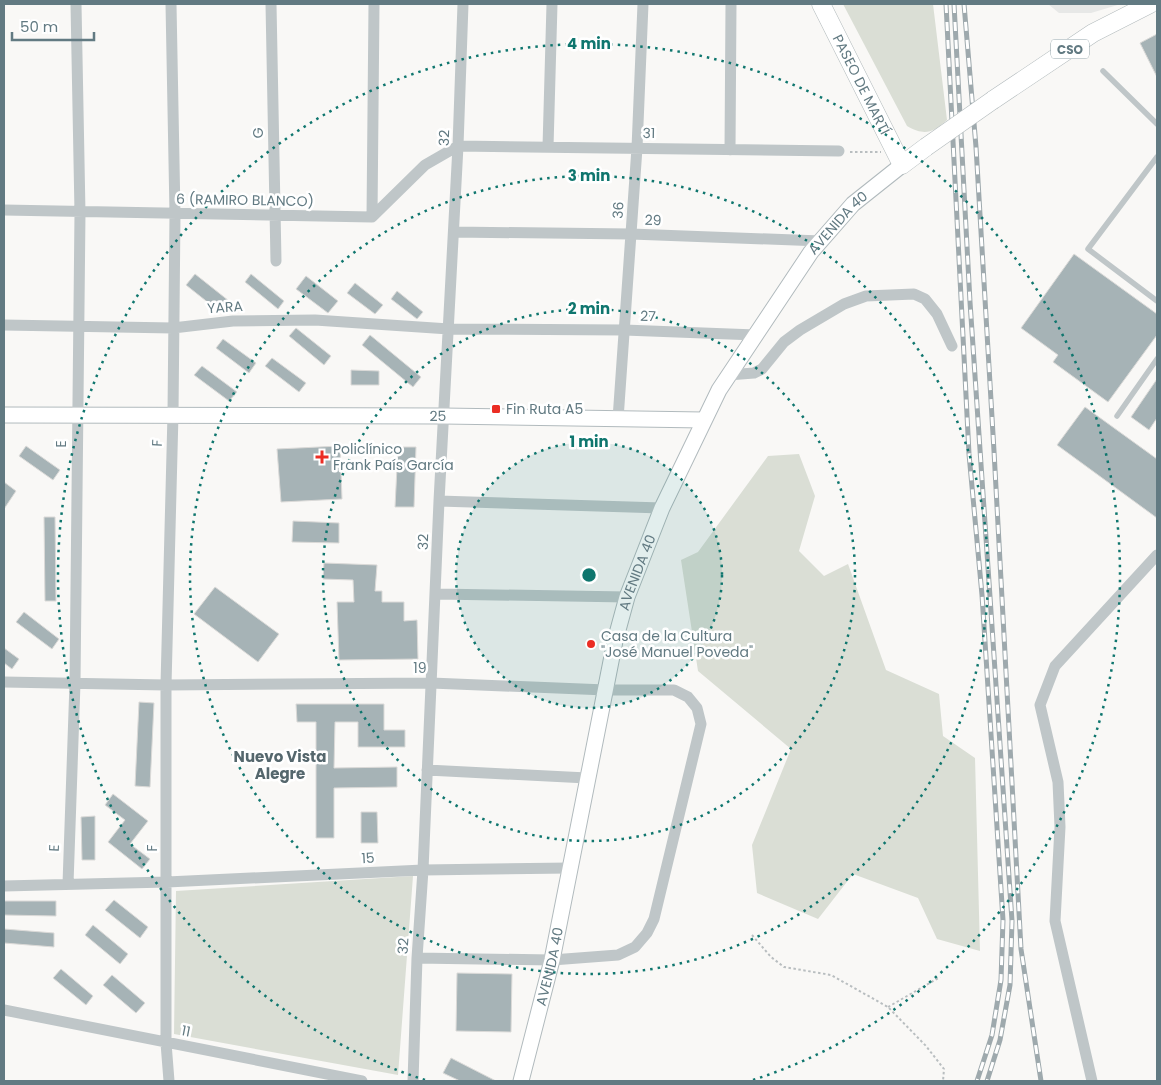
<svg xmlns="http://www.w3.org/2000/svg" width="1161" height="1085" font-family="Poppins,sans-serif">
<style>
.built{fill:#e7e8e7}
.green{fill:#daded5}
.building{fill:#a6b3b6;stroke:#dbdad8}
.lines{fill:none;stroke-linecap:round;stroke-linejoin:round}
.secondary-casing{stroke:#b1babd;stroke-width:17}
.primary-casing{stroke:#b2babc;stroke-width:19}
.path{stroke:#b9bec0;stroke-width:2;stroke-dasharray:2.5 2.5;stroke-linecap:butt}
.lane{stroke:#bfc6c8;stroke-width:5.5}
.street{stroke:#bfc6c8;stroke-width:11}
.secondary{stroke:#fff;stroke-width:15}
.primary{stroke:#fff;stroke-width:18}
.rail-casing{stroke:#9ea9ad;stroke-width:5}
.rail{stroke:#fff;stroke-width:3;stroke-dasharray:9;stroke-linecap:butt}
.primary-bridge-casing{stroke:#b2babc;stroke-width:19;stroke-linecap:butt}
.primary-bridge{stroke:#fff;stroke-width:18}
.ring{fill:none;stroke:#0f766e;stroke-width:2.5;stroke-dasharray:2.5 5}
.poi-dot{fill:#eb2d24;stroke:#fff;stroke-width:2}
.labels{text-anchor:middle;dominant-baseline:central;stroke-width:5;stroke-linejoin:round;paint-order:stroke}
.shield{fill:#fff;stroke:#91a2a8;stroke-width:1}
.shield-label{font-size:12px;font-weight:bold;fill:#627a82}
.street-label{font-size:14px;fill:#627a82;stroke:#fff}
.poi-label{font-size:14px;fill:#627a82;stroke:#fff;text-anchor:start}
.neighbourhood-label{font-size:15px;font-weight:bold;fill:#55676d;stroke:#fff}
.centre{fill:#0f766e;stroke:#fff;stroke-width:2.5}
.ring-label{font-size:15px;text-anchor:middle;font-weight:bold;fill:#0f766e;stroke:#fff;stroke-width:5;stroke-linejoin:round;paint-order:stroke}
</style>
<rect width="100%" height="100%" fill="#f9f8f6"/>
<path class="built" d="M1048 4H1121L1091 13H1059Z"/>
<path class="green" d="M843 4H933L947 120C932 133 925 136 907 126Z
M799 454 815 496 799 551 824 576 848 564 886 670 939 694 943 736 975 758 980 951 937 939 918 898 853 874 818 919 757 893 752 845 791 749 698 671 681 560 698 552 768 456Z
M413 876 398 1075 174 1034 176 891Z"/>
<path class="building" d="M1157 34V77L1140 43Z
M1074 254 1157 314V335L1108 402 1053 362 1058 355 1021 328Z
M195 274 229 301 220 312 186 285Z
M251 274 284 301 278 309 245 282Z
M306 276 338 301 328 313 296 289Z
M355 283 383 305 375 314 347 293Z
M397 291 423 312 417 319 391 299Z
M296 328 331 356 324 365 289 336Z
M370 335 421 377 413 387 362 345Z
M223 339 256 363 249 373 216 348Z
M272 358 306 383 299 392 265 366Z
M202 366 237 392 229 401 194 375Z
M351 370 379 371V385H351Z
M1157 379V418L1149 430 1131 417Z
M1085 407 1157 459V518L1057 445Z
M26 446 60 470 53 480 19 456Z
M340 446 342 499 281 502 277 449Z
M398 447H416L414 507H395Z
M4 482 16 491 4 509Z
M44 517H55L56 601H45Z
M293 521 339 523V543L292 542Z
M324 563 377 565 375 591H382V602H404V621L417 620 418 659 339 660 337 602H354L353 580 323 579Z
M215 587 279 634 258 662 194 614Z
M24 612 59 639 52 649 16 622Z
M4 648 19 659 12 669 4 663Z
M139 702 154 703 150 787 135 786Z
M296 704H384V730H405V747H358V722H335L334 768 397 767V787L334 788V838H316V722H297Z
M113 794 148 821 130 844 150 859 142 869 108 842 125 820 105 805Z
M361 812H377L378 843H361Z
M95 816V860H82L81 817Z
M114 900 148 927 140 938 105 910Z
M4 901H56V916L4 915Z
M93 925 128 954 120 964 85 935Z
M4 929 54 933V947L4 943Z
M61 969 93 996 86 1005 53 978Z
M457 973 512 974 511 1032 456 1031Z
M112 975 145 1003 136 1013 103 985Z
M451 1058 496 1081H460L443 1073Z"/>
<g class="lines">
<defs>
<g id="secondary">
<path id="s1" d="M4 415 443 416 703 420"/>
<path id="s2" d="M521 1081 552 960 615 641 627 597 662 508 719 390 811 252 853 204 902 165"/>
</g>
<g id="primary">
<path id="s3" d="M821 4 902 165 926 147"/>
<path d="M993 100 1093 33 1150 4"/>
</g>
</defs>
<use href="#secondary" class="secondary-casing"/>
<use href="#primary" class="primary-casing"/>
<path class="path" d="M850 152H881
M752 935 771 957 784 967 831 975 888 1007 926 1046 944 1069 943 1081
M888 1007 940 977"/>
<path class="lane" d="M1103 71 1157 124
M1157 157 1088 249 1157 301
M1117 416 1157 359"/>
<path class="street" d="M271 4 276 261
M548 147 552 4
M730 150 731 4
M4 210 372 217 425 165 458 146 839 151
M372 217 374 4
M454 232 631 234 821 241
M4 325 173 328 233 321 315 320 449 329 624 330 756 335
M728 375 754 373 762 369 784 342 800 330 844 304 866 296 914 294 925 299 937 314 952 346
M618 419 637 148 643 4
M439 501 662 508
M437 594 627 597
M4 682 166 685 431 683 606 690H674L688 697 697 708 701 724 654 919 647 933 635 947 618 955 552 960 417 958
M427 770 587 778
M68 884 75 683 80 213 76 4
M4 886 167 882 423 870 570 868
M4 1010 362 1081
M169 1081 166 1043V685L173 414 175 214 171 4
M413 1081 417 958 423 870 439 501 458 146 463 4
M1092 1081 1055 921 1060 827 1058 782 1040 705 1055 666 1157 555"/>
<use href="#secondary" class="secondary"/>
<use href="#primary" class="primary"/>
<defs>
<path id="rail" d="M946 4 969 454 982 595 1003 920 1001 980 992 1035 977 1081
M954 4 970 302 1012 921 1010 985 1000 1040 987 1081
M964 4 976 147 994 451 1021 949 1041 1081"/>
</defs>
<use href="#rail" class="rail-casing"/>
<use href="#rail" class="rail"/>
<defs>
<path id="primary-bridge" d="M926 147 993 100"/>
</defs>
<use href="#primary-bridge" class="primary-bridge-casing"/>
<use href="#primary-bridge" class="primary-bridge"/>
</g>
<circle cx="589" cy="575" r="133" fill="#0f766e" fill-opacity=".12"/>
<g class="ring">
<circle cx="589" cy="575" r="133"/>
<circle cx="589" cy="575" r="266"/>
<circle cx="589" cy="575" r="399"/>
<path d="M425 1080A531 531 0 1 1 753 1080"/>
</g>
<g class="poi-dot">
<rect x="491" y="404" width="10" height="10" rx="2.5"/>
<path d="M319.5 449.5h5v5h5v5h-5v5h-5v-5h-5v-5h5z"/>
<circle cx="591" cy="644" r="5"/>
</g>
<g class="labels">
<rect class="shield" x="1051" y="39.5" width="38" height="19" rx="4"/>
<g class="shield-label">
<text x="1070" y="49">CSO</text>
</g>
<g class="street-label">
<text stroke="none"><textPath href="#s3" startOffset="90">PASEO DE MARTÍ</textPath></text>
<text transform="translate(258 133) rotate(-91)">G</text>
<text transform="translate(649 133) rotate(1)">31</text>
<text transform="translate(444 138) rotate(-88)">32</text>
<text transform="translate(245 200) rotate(1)">6 (RAMIRO BLANCO)</text>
<text transform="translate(618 210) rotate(-86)">36</text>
<text transform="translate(653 220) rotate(2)">29</text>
<text stroke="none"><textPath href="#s2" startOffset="928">AVENIDA 40</textPath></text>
<text transform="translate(225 307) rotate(-4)">YARA</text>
<text transform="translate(648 316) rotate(2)">27</text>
<text stroke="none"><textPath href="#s1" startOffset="434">25</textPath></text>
<text transform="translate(157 443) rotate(-88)">F</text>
<text transform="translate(61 444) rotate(-90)">E</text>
<text transform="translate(423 542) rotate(-88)">32</text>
<text stroke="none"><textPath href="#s2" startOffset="522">AVENIDA 40</textPath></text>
<text x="420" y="668">19</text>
<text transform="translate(54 848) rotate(-88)">E</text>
<text transform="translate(152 848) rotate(-90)">F</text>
<text transform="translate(368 858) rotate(-3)">15</text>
<text transform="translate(403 946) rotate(-86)">32</text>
<text stroke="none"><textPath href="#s2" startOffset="118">AVENIDA 40</textPath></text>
<text transform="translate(186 1031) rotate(11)">11</text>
</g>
<g class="poi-label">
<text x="506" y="409">Fin Ruta A5</text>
<text x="333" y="449">Policlínico<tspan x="333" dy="16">Frank País García</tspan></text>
<text x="601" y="636">Casa de la Cultura<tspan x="601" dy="16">"José Manuel Poveda"</tspan></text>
</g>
<g class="neighbourhood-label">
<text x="280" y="756">Nuevo Vista<tspan x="280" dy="17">Alegre</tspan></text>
</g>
</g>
<circle cx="589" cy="575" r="8" class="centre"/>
<g class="ring-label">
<text x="589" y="49">4 min</text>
<text x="589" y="181">3 min</text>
<text x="589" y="314">2 min</text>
<text x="589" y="447">1 min</text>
</g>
<rect width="1161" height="1085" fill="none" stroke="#627a82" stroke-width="10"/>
<path d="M12 32v8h82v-8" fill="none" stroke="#627a82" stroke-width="2.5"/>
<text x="20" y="32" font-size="15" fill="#627a82" stroke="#ffffff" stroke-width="4" paint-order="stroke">50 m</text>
</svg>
